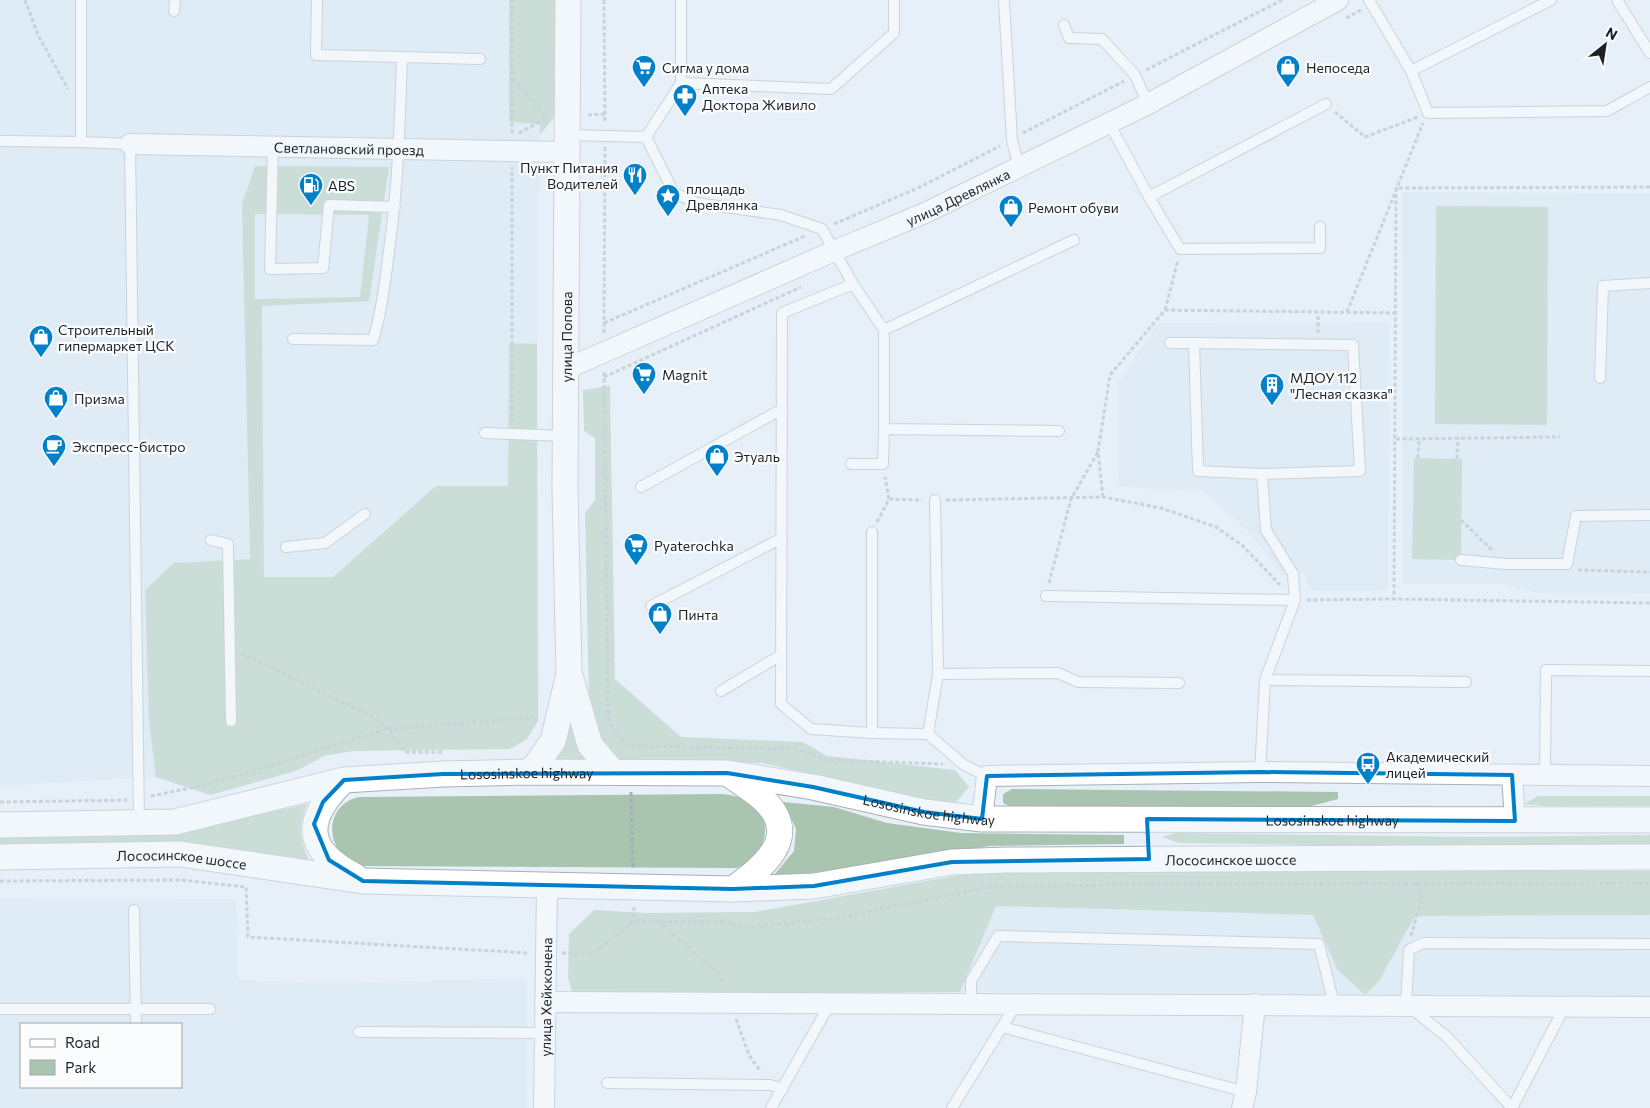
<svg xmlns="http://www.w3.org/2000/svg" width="1650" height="1108" font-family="Commissioner,sans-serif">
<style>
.built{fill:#d4e4f2;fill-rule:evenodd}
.green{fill:#a9c5b0;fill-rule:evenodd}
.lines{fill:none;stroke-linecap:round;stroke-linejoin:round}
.service-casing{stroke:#a7b0b7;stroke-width:12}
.minor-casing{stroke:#a7b0b7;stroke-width:22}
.tertiary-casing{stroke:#a7b0b7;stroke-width:27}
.path{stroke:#a7aeb4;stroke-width:3;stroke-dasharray:4 2.5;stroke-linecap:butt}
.service{stroke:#fff;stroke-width:10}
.minor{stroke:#fff;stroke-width:20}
.tertiary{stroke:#fff;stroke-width:25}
.marked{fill:none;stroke:#0080c8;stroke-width:4;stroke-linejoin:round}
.labels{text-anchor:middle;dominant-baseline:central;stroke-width:4.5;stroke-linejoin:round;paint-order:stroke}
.poi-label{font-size:14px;fill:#1f2225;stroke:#fafcfe;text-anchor:start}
.street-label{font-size:14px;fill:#1f2225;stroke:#fafcfe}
</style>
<rect width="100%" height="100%" fill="#e7f0f8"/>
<path class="built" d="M0 0H509V122L540 124 537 344 509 343 508 486H436L333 577H264L262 306 369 300 389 168 255 166 242 205 250 559 174 563 149 721 156 777 0 786Z
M1402 192 1650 193V594L1539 593 1503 584H1403Z
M255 214 369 215 360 297 255 299Z
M1389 322 1388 590 1310 591 1304 574 1281 575 1252 535 1203 491 1119 487 1118 382 1159 323Z
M0 898 236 899 238 980 331 983 527 978V1108H0ZM21 1024H181V1087H21Z
M996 906 1313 915 1337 969 1379 981 1415 916 1650 915V996L960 992Z"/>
<path class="green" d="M509 0H556V115L540 135V124L509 122Z
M255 166 389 167 369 301 262 306 264 577H333L436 486H508L509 343 537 344 538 721 527 739 510 749 353 751 324 756 296 771 210 795 156 777 149 721 145 590 174 563 250 559 242 204ZM255 214 369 215 360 297 255 299Z
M1436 206 1548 207 1547 425 1435 424Z
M610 386 615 679 681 737 803 742 827 756 955 770 969 787 955 803 910 797 762 763 619 760 597 741 589 704 585 513 595 500V438L584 431 583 390Z
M1414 458 1462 459 1461 560 1412 559Z
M571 701 574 736 587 760 554 759 568 737Z
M1012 789 1338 792V799L1300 809 1013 808 1003 803V794Z
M723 794C729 795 737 796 743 798 777 814 769 856 737 868L362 866C326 858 320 806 359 797Z
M1538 796H1650V806H1544L1524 804Z
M783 802 834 807 887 823 961 833 1124 835V844L989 846 843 871 774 875 794 851 796 829Z
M307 804C298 828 299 837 309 860L179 842 0 845V836L177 833Z
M1175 833 1473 837 1650 835V845L1474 847 1179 843 1162 837Z
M987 870 1650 871V915L1415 916 1379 981 1365 995 1337 969 1313 915 996 906 960 992 578 995 572 991 568 978 569 934 594 910 647 913 755 912Z"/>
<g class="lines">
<defs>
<path id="service" d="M81 0V142L130 144 139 822
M1004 0 1012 140 1019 168
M1369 0 1411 71 1428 113 1607 111 1650 87
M1617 0 1650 53
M174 11 175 0
M1064 25 1069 38 1102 39 1135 75 1148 104
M402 57 480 59
M1411 71 1551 0
M681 83 831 89 894 33V0
M1109 123 1149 197 1180 249 1320 248V227
M568 135 646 137
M646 137 674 193 697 203 781 215 822 229 853 284 884 330 1074 240
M646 137 681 83V0
M0 141 81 142
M273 146 270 269 323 268 329 205 395 207
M1149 197 1326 104
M853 284 782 313 781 704 811 729 872 733
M884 330V429L1059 431
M293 339 373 340C382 311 385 281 389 251 398 186 400 122 402 57L316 55 317 0
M1170 343H1194L1198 471 1262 474 1266 530 1293 574 1295 600 1265 680 1260 772
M1194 343 1353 345 1360 471 1262 474
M1600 378 1603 286 1650 283
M485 433 565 436
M851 464H883L884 429
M641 487 782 409
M935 500 938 674 928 734 964 765 987 776
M872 532V733L928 734
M211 540 228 544 231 721
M286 547 325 543 365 514
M1461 560 1506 564H1567L1576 516 1650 515
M1046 596 1295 600
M651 606 782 538
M938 674 1058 673 1078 682 1179 683
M1265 680 1466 682
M721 691 781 655
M1545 775 1546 670 1650 671
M134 910 136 1024
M971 1003V981L998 936 1319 944 1334 1004
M1565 1006 1512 1108 1447 1037 1406 1004 1409 950 1423 943 1650 944
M0 1009H210
M1002 1027 1017 1003
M359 1032 545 1033
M607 1083 770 1085 783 1089
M771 1108 831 1002
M952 1108 1002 1027 1246 1092"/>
<g id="minor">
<path id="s1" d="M130 144 568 152"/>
<path id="s2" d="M566 369 834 251 925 213 1148 104 1338 0"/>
<path d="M1512 775 1515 821"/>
<path d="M982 819 987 776 1260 772 1650 776"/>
<path d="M545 1002 1650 1007"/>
<path id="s3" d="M544 1108 547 885"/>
<path d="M1242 1108 1246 1092 1255 1004"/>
</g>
<g id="tertiary">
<path d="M570 676 590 745 613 772"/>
<path id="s4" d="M531 772 553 741 569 674 565 488 568 0"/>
<path d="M730 775C742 784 757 792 767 803 800 840 761 868 733 889"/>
<path d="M344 780C304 819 303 849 355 876"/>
<path id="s5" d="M0 825 175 822 344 780 443 774 531 772 727 773 813 787 924 812 982 819 1650 820"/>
<path id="s6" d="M0 857 180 854 363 881 733 889 814 886 952 862 1006 860 1650 857"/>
</g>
</defs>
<use href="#service" class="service-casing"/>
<use href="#minor" class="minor-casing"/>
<use href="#tertiary" class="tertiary-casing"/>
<path class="path" d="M25 0 38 35 68 89
M604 0 605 123
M1346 18 1361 10
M1146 70 1282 0
M513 78 546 117
M1335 112 1365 137 1418 117
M588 115 605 114
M512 133V0
M519 133 549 117
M1023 133 1124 81
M1650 187 1396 188 1394 599 1650 603
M834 224 920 187 1000 146
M1165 310 1178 260
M1347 312 1423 123
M604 323 805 236
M604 333 605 147
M1318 333V313
M604 372 608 715 615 734 629 746 797 749 827 760 943 764
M604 377 801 287
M512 423V167
M1396 439 1560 437
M1418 458 1419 438
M1457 459 1458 437
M1103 497 1098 451 1110 375 1165 310 1397 313
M889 499 922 500
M946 500 1103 497 1161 508 1216 527 1243 546 1280 585
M1461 520 1492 550
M877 522 889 499 885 477
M1578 570 1650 572
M1049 583 1071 499 1098 452
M1307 600 1394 599
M241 653 372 716 388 729 405 752H442
M631 792 633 868
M151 796 210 784 388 729 538 717
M0 802 128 800
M0 881 181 880 246 887 248 937 528 953
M634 907V921
M658 921 720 975 724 985
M1411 936 1422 897 1416 883
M562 953H594L634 921 724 922 744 928 843 917 987 887 1158 884 1650 883
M736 1019 749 1055 761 1072"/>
<use href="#service" class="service"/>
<use href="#minor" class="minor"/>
<use href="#tertiary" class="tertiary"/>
</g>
<path d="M0 0H1650V1108H0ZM1260 772 1512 775 1515 821 1147 819 1149 859 952 862 814 886 733 889 363 881 329 860 314 824 323 802 344 780 443 774 727 773 813 787 924 812 982 819 987 776Z" fill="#e7f0f8" fill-opacity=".55" fill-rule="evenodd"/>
<path class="marked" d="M1260 772 1512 775 1515 821 1147 819 1149 859 952 862 814 886 733 889 363 881 329 860 314 824 323 802 344 780 443 774 727 773 813 787 924 812 982 819 987 776Z"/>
<defs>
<symbol id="supermarket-pin" viewBox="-11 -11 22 30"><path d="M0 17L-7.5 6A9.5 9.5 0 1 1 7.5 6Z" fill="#0080c8" stroke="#fafcfe"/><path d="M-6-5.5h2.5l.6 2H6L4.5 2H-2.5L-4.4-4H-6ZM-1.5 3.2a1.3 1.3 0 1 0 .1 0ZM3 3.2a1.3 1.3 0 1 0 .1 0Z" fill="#fff"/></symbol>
<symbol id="shop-pin" viewBox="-11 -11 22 30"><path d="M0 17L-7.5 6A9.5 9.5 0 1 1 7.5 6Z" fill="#0080c8" stroke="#fafcfe"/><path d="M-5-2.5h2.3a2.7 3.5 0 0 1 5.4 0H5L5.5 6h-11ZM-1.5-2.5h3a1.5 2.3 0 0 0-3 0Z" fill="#fff"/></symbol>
<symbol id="pharmacy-pin" viewBox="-11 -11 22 30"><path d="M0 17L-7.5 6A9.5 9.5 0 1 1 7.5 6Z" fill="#0080c8" stroke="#fafcfe"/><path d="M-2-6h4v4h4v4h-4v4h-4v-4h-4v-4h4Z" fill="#fff"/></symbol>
<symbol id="restaurant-pin" viewBox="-11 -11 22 30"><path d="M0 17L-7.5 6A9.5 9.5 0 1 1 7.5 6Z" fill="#0080c8" stroke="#fafcfe"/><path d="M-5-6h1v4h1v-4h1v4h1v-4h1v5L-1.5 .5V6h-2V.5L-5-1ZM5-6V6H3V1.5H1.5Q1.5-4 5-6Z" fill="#fff"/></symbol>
<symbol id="fuel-pin" viewBox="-11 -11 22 30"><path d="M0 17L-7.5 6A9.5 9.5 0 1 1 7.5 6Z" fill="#0080c8" stroke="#fafcfe"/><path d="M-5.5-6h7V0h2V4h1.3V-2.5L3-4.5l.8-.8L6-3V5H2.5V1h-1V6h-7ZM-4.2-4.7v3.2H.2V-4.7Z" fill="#fff"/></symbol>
<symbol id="sight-pin" viewBox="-11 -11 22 30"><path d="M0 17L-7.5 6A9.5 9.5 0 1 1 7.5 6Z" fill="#0080c8" stroke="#fafcfe"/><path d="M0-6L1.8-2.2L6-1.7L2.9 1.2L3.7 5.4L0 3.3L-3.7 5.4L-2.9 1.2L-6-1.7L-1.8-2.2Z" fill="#fff"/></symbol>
<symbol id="building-pin" viewBox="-11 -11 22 30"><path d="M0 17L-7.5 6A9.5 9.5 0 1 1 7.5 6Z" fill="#0080c8" stroke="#fafcfe"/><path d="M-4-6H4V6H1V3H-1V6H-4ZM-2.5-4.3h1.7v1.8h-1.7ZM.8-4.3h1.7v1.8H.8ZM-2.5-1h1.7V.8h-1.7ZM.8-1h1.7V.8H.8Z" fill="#fff"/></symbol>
<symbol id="cafe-pin" viewBox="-11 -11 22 30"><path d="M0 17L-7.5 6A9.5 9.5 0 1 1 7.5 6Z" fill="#0080c8" stroke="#fafcfe"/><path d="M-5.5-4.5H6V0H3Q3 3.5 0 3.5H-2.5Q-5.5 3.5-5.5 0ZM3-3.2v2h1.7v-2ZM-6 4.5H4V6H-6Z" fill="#fff"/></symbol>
<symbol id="bus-pin" viewBox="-11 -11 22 30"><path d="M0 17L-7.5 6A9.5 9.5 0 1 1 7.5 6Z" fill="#0080c8" stroke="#fafcfe"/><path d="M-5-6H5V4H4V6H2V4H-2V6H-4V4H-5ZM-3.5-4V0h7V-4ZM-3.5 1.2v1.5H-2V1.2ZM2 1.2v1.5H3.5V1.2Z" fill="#fff"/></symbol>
</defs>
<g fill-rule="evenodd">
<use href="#supermarket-pin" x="630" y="53" width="28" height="38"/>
<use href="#shop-pin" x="1274" y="53" width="28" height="38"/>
<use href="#pharmacy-pin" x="671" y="82" width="28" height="38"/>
<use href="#restaurant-pin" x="621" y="161" width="28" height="38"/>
<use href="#fuel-pin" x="297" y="171" width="28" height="38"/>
<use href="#sight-pin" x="654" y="182" width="28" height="38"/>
<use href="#shop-pin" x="997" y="193" width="28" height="38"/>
<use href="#shop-pin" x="27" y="323" width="28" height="38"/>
<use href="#supermarket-pin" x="630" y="360" width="28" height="38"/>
<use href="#building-pin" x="1258" y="371" width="28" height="38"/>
<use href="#shop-pin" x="42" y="384" width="28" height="38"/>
<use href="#cafe-pin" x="40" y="432" width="28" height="38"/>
<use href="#shop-pin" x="703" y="442" width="28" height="38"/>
<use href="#supermarket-pin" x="622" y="531" width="28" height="38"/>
<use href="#shop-pin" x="646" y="600" width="28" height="38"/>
<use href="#bus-pin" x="1354" y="750" width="28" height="38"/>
</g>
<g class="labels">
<g class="poi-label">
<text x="662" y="67">Сигма у дома</text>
<text x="1306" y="67">Непоседа</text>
<text x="702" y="88">Аптека<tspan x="702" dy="16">Доктора Живило</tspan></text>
<text x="618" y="167" text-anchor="end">Пункт Питания<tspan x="618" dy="16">Водителей</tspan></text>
<text x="328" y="185">ABS</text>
<text x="686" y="188">площадь<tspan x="686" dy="16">Древлянка</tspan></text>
<text x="1028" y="207">Ремонт обуви</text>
<text x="58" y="329">Строительный<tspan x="58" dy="16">гипермаркет ЦСК</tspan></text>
<text x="662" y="374">Magnit</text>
<text x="1290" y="377">МДОУ 112<tspan x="1290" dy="16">"Лесная сказка"</tspan></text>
<text x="74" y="398">Призма</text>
<text x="72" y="446">Экспресс-бистро</text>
<text x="734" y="456">Этуаль</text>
<text x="654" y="545">Pyaterochka</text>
<text x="678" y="614">Пинта</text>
<text x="1386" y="756">Академический<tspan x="1386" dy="16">лицей</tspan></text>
</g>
<g class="street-label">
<text stroke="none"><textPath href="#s1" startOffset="219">Светлановский проезд</textPath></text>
<text stroke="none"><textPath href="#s2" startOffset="428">улица Древлянка</textPath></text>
<text stroke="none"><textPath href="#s4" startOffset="444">улица Попова</textPath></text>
<text stroke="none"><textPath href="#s5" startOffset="532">Lososinskoe highway</textPath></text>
<text stroke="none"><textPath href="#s5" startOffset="938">Lososinskoe highway</textPath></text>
<text stroke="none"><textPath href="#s5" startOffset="1342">Lososinskoe highway</textPath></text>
<text stroke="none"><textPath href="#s6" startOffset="1235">Лососинское шоссе</textPath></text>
<text stroke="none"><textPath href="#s6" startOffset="182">Лососинское шоссе</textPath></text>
<text stroke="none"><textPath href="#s3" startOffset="111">улица Хейкконена</textPath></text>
</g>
</g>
<rect x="20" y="1023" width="162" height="65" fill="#fafcfe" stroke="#a2a5a7"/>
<rect x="30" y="1039" width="25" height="8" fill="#ffffff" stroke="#a2a5a7"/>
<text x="65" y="1048" font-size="15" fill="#1f2225">Road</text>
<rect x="30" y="1060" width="25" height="15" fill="#a9c5b0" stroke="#a2a5a7"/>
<text x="65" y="1073" font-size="15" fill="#1f2225">Park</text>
<g transform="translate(1605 45) rotate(30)" stroke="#fafcfe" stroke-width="4" paint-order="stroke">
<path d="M0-4L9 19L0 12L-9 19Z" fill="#1f2225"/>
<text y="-8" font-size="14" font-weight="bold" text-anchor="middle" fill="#1f2225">N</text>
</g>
</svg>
